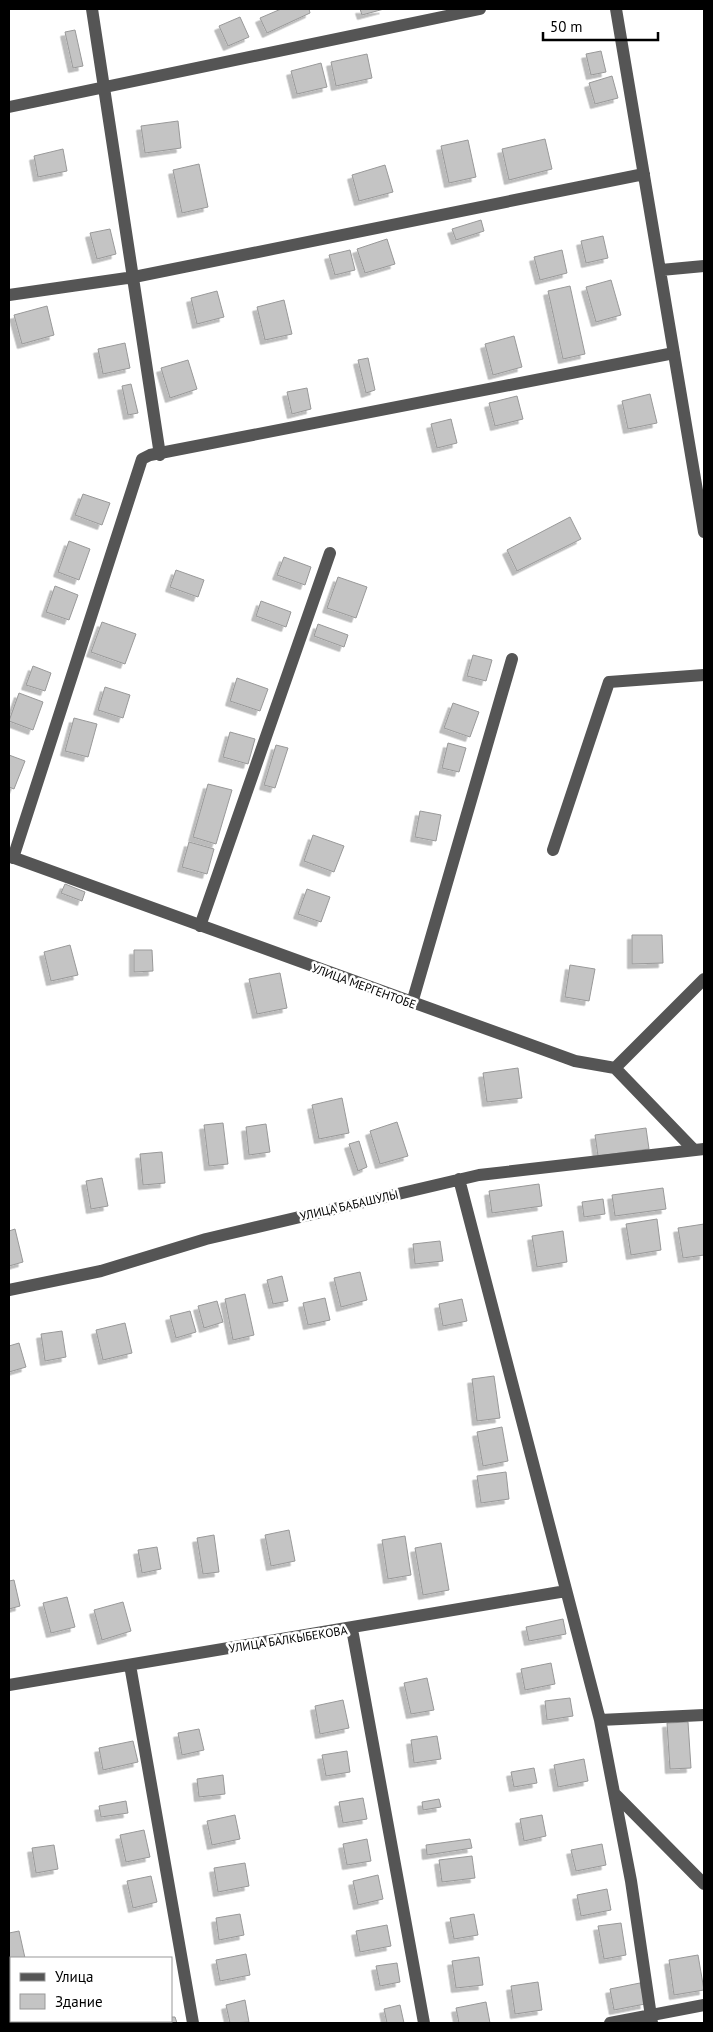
<svg xmlns="http://www.w3.org/2000/svg" width="713" height="2032" font-family="'PT Sans',sans-serif">
<style>
.building{fill:#c4c4c4;stroke:#999;filter:url(#shadow)}
.lines{fill:none;stroke-linecap:round;stroke-linejoin:round}
.minor{stroke:#555;stroke-width:12}
.labels{text-anchor:middle;dominant-baseline:central;stroke-width:5;stroke-linejoin:round;paint-order:stroke}
.street-label{font-size:12px;fill:#000;stroke:#fff}
</style>
<defs>
<filter id="shadow"><feDropShadow dx="-4.5" dy="4.5" stdDeviation="0" flood-color="#0004"/></filter>
</defs>
<rect width="100%" height="100%" fill="#fff"/>
<path class="building" d="M281 9H309L310 13 267 33 260 18Z
M360 9H384L362 15Z
M240 17 249 37 228 46 219 26Z
M75 30 83 66 73 68 65 32Z
M601 51 606 72 591 75 586 54Z
M367 54 372 78 336 86 331 62Z
M321 63 327 87 297 94 291 71Z
M612 76 618 98 595 104 589 83Z
M178 121 181 148 145 153 141 126Z
M545 139 552 169 509 180 502 149Z
M468 140 476 177 449 183 441 146Z
M63 149 67 171 38 177 34 156Z
M199 164 208 207 182 213 173 170Z
M385 165 393 192 359 201 352 175Z
M481 220 484 231 456 240 452 229Z
M110 229 116 254 97 259 90 233Z
M603 236 608 258 586 263 581 241Z
M387 239 395 264 365 273 357 249Z
M350 250 355 270 335 275 329 255Z
M562 250 567 273 540 280 534 257Z
M611 280 621 315 596 322 586 287Z
M570 286 585 354 563 359 548 291Z
M217 291 224 317 197 324 191 298Z
M284 300 292 334 265 340 257 307Z
M47 306 54 335 22 344 14 315Z
M514 336 522 367 493 375 485 344Z
M125 343 130 368 103 374 98 349Z
M368 358 375 390 366 393 358 360Z
M188 360 197 389 170 398 161 368Z
M131 384 138 413 128 415 122 386Z
M307 388 311 409 292 414 287 392Z
M650 394 657 423 628 429 622 401Z
M517 396 523 419 495 426 489 403Z
M451 419 457 443 437 448 431 424Z
M83 494 110 503 102 525 75 515Z
M570 517 581 539 517 571 507 550Z
M69 541 90 549 79 580 58 572Z
M284 557 311 567 305 585 277 575Z
M176 570 204 580 198 597 170 587Z
M338 577 367 587 356 618 327 608Z
M55 586 78 595 69 620 46 612Z
M261 601 291 612 286 627 256 616Z
M102 622 136 634 125 664 91 652Z
M318 624 348 635 344 647 314 636Z
M473 655 492 660 486 681 467 676Z
M33 666 51 673 45 691 26 685Z
M237 678 268 689 260 711 230 701Z
M105 687 130 695 123 718 98 710Z
M19 693 43 702 33 730 9 721Z
M453 703 479 712 470 737 444 728Z
M74 718 97 724 88 757 65 751Z
M230 732 255 739 248 764 223 757Z
M448 743 466 748 459 772 442 768Z
M276 745 288 748 275 788 264 785Z
M9 755 25 761 14 789 9 787Z
M208 784 232 790 216 844 193 837Z
M420 811 441 815 436 841 415 837Z
M313 835 344 846 334 872 304 861Z
M189 842 214 849 207 874 182 867Z
M65 884 85 892 82 901 61 893Z
M307 889 330 897 321 922 298 914Z
M632 935H662L663 963 632 964Z
M70 945 78 975 51 981 44 952Z
M134 950H152L153 971 134 972Z
M570 965 595 969 589 1001 565 997Z
M280 973 287 1008 257 1014 249 979Z
M518 1068 522 1098 487 1102 483 1073Z
M342 1098 349 1133 319 1139 312 1105Z
M397 1122 408 1156 380 1164 370 1131Z
M223 1123 228 1164 209 1166 204 1125Z
M266 1124 270 1152 249 1155 246 1127Z
M646 1128 649 1149 598 1156 595 1135Z
M359 1141 367 1167 358 1171 349 1144Z
M162 1152 165 1183 143 1185 140 1154Z
M102 1178 108 1206 91 1209 86 1181Z
M539 1184 542 1206 492 1213 489 1191Z
M663 1188 666 1209 615 1216 612 1195Z
M603 1199 605 1214 584 1217 582 1202Z
M657 1219 661 1250 631 1255 626 1224Z
M704 1224V1255L683 1258 678 1228Z
M15 1229 23 1262 9 1266V1231Z
M563 1231 567 1262 537 1267 532 1236Z
M440 1241 443 1261 415 1264 413 1244Z
M360 1272 367 1300 341 1307 334 1278Z
M282 1276 288 1301 273 1304 267 1280Z
M245 1294 254 1335 233 1340 225 1299Z
M325 1298 330 1320 308 1325 303 1303Z
M462 1299 467 1321 443 1326 439 1304Z
M217 1301 223 1322 204 1328 198 1306Z
M190 1311 196 1332 176 1338 170 1316Z
M125 1323 132 1353 103 1360 96 1330Z
M62 1331 66 1357 45 1361 41 1334Z
M19 1343 26 1367 9 1372V1346Z
M494 1376 500 1418 477 1421 472 1379Z
M502 1427 508 1461 483 1466 477 1432Z
M506 1472 509 1499 481 1503 477 1476Z
M289 1530 295 1561 271 1566 265 1535Z
M214 1535 219 1572 203 1574 197 1538Z
M405 1536 411 1575 388 1579 382 1540Z
M441 1543 449 1590 423 1595 415 1548Z
M157 1547 161 1569 142 1573 138 1550Z
M14 1580 20 1606 9 1609V1581Z
M67 1597 75 1627 51 1633 43 1603Z
M123 1602 131 1631 102 1640 94 1610Z
M563 1619 566 1634 529 1641 526 1627Z
M551 1663 555 1684 525 1690 521 1669Z
M427 1678 434 1710 411 1714 404 1683Z
M570 1698 573 1716 547 1720 545 1701Z
M343 1700 349 1728 320 1734 315 1706Z
M688 1722 691 1768 670 1769 667 1723Z
M199 1729 204 1750 182 1755 178 1733Z
M437 1736 441 1759 414 1763 411 1740Z
M133 1741 138 1762 103 1770 99 1748Z
M347 1751 350 1772 326 1776 322 1755Z
M584 1759 588 1781 558 1787 554 1765Z
M534 1768 537 1783 514 1787 511 1772Z
M223 1775 225 1794 199 1797 197 1779Z
M363 1798 367 1819 343 1823 339 1802Z
M439 1799 441 1807 423 1810 422 1802Z
M126 1801 128 1813 101 1817 99 1806Z
M235 1815 240 1839 212 1845 207 1821Z
M542 1815 546 1836 524 1841 520 1819Z
M144 1830 150 1857 126 1862 120 1835Z
M367 1839 371 1861 347 1865 343 1844Z
M470 1839 472 1848 427 1855 426 1845Z
M602 1844 606 1865 576 1871 571 1850Z
M54 1845 58 1869 36 1873 32 1848Z
M472 1856 475 1878 442 1882 439 1860Z
M245 1863 249 1886 218 1892 214 1868Z
M378 1875 383 1899 358 1905 353 1881Z
M151 1876 157 1902 133 1908 127 1881Z
M607 1889 611 1910 581 1916 577 1895Z
M240 1914 244 1935 219 1940 216 1918Z
M474 1914 478 1935 454 1939 450 1918Z
M621 1923 626 1955 604 1959 598 1926Z
M387 1925 391 1946 360 1952 356 1931Z
M19 1931 25 1958H11V1962L9 1963V1933Z
M246 1954 250 1975 220 1981 216 1960Z
M698 1955 704 1990 674 1995 669 1960Z
M479 1957 483 1985 456 1988 452 1961Z
M397 1963 400 1982 380 1986 376 1966Z
M538 1982 542 2010 515 2014 511 1986Z
M640 1983 645 2004 614 2010 610 1989Z
M245 2000 249 2022 230 2023 226 2005Z
M486 2002 490 2023H459L456 2008Z
M400 2005 404 2023H387L384 2009Z
M171 2017H175L177 2023H150L154 2021H171Z"/>
<g class="lines">
<path class="minor" d="M92 9 160 455
M616 9 704 532
M9 107 480 9
M661 270 704 266
M9 295 134 277 644 174
M553 850 609 682 704 675
M9 856 575 1061 615 1068 694 1150
M13 858 142 459 150 455 674 353
M200 926 330 553
M412 1003 512 659
M615 1068 704 979
M459 1179 600 1720 631 1881 652 2023
M9 1290 101 1271 206 1239 479 1175 704 1149
M352 1629 424 2023
M130 1665 193 2023
M9 1685 566 1591
M600 1720 704 1715
M614 1793 704 1884
M610 2023 704 2005"/>
</g>
<g class="labels">
<g class="street-label">
<text transform="translate(364 986) rotate(20)">УЛИЦА МЕРГЕНТОБЕ</text>
<text transform="translate(349 1205) rotate(-13)">УЛИЦА БАБАШУЛЫ</text>
<text transform="translate(288 1639) rotate(-9)">УЛИЦА БАЛКЫБЕКОВА</text>
</g>
</g>
<rect width="713" height="2032" fill="none" stroke="#000000" stroke-width="20"/>
<rect x="10" y="1957" width="162" height="65" fill="#ffffff" stroke="#999999"/>
<rect x="20" y="1973" width="25" height="8" fill="#555555" stroke="#999999"/>
<text x="55" y="1982" font-size="15" fill="#000000">Улица</text>
<rect x="20" y="1994" width="25" height="15" fill="#c4c4c4" stroke="#999999"/>
<text x="55" y="2007" font-size="15" fill="#000000">Здание</text>
<path d="M543 32v8h115v-8" fill="none" stroke="#000000" stroke-width="2.5"/>
<text x="550" y="32" font-size="15" fill="#000000" stroke="#ffffff" stroke-width="4" paint-order="stroke">50 m</text>
</svg>
